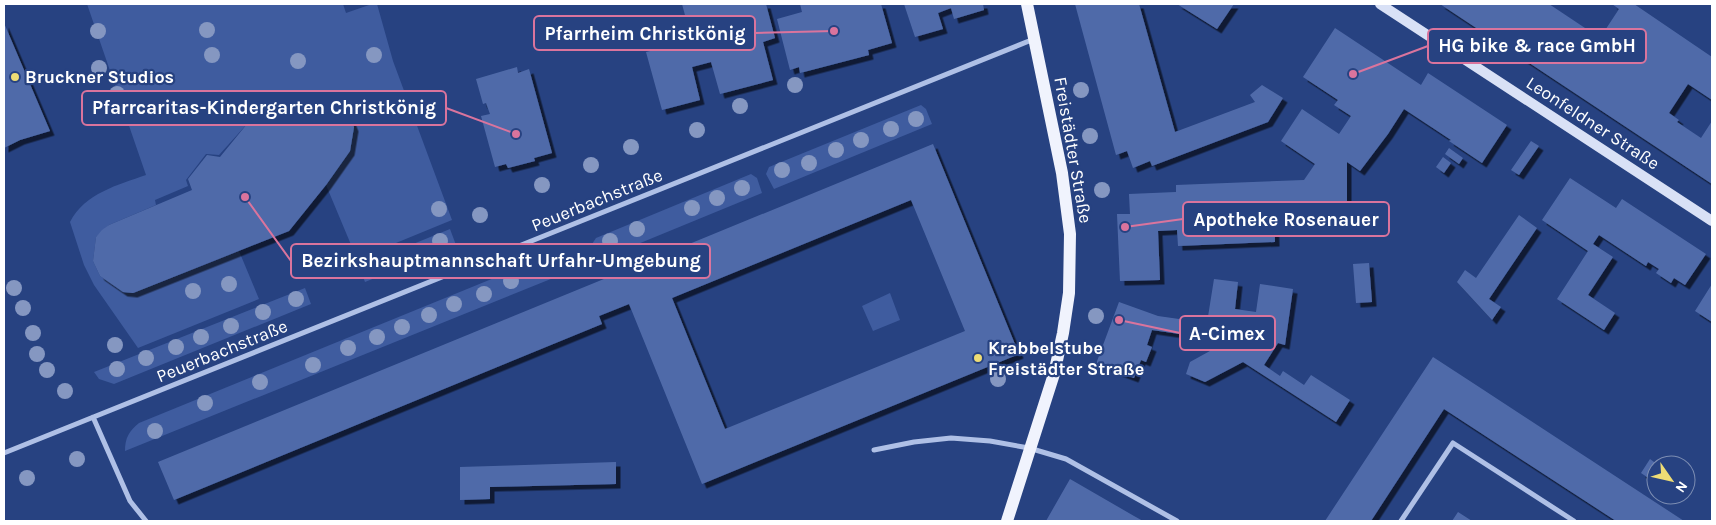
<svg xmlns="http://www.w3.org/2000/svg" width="1716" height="525" font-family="Karla,sans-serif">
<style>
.green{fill:#3f5c9f}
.building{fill:#506ba9;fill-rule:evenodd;filter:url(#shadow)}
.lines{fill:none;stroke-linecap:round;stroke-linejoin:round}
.street{stroke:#afc0e6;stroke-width:5}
.secondary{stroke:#d9e1f6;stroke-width:10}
.primary{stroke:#f0f3fd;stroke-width:12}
.tree{fill:#8597c1}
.poi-dot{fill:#eedc75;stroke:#274281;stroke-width:2}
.labels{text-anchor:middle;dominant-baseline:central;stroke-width:4.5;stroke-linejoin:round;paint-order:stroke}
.poi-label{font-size:18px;font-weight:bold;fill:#fff;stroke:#274281;text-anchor:start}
.street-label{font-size:18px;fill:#fff;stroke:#274281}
.leader{fill:none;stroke:#da749d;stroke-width:2}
.callout-dot{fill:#da749d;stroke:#274281;stroke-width:2}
.callout{fill:#274281;stroke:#da749d;stroke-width:2}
.callout-label{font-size:19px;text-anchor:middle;font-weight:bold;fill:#fff}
</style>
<defs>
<filter id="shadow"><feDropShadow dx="4.5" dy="4.5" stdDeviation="0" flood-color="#0009"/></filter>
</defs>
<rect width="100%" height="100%" fill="#274281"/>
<path class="green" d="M87 4H343L346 13 372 4H377L393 61 452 220 357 259 326 185 329 99 313 97 247 124 219 155 206 154 186 180 188 186 155 200 156 205 109 225 96 237 93 261 100 276 123 292H133L239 251 259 299 138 348 94 285 84 265 70 222C85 193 118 185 146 175Z
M921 105 926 109 932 124 774 189 766 174 769 167Z
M751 174 757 178 762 193 599 260 592 244 596 238Z
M450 229 456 245 365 282 359 266Z
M577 244 582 247 588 264 125 451C125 438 129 431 139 423Z
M305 288 311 304 114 384 99 379 94 372Z
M890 293 900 320 873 331 862 306Z"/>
<path class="building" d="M682 4H766L775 38 763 42 773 80 720 94 711 62 692 67 700 100 662 110 646 52 692 41Z
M800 4H881L892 43 868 50 869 55 800 73 799 67 790 70 777 19 802 12Z
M904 4H983L984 10 954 19 951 8 938 13 943 29 915 37Z
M1075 4H1139L1175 132 1255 102 1250 95 1262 85 1283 98 1268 122 1152 166 1150 161 1133 168 1127 151 1116 155Z
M1177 4H1234L1217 29Z
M1440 4H1549L1600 38 1619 9 1612 4H1634L1712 57V100L1688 84 1669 113 1679 120 1677 122 1701 138 1712 121V184Z
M4 23 50 131 20 140 4 148Z
M1335 28 1421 85 1428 73 1507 125 1482 163 1449 141 1451 140 1404 109 1388 134 1360 171 1347 162V204L1274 208 1275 242 1178 246 1177 230 1158 231 1160 280 1120 281 1117 214H1130L1129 194 1176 192V185L1304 180 1315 164 1281 141 1302 109 1339 134 1351 116 1334 105 1338 100 1303 77Z
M517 67 518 73 529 69 552 153 534 158 535 161 508 168 506 164 495 167 481 116 490 114 486 103 483 104 476 79Z
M313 97 329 99 349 114 354 127 350 151 326 185 289 231 133 293 123 292 100 276 93 261 96 237 102 230 109 225 192 190 188 179 207 155 220 157 247 124Z
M1531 141 1539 146 1519 175 1511 170Z
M933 144 1019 354 702 484 629 304 599 316 602 324 174 500 158 462ZM911 200 965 331 725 429 672 298Z
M1449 148 1463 158 1459 164 1445 154Z
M1443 157 1451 163 1444 173 1436 167Z
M1570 178 1616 208 1622 199 1706 254 1685 285 1674 278 1671 283 1656 273 1659 269 1648 262 1646 266 1599 235 1593 244 1613 257 1588 295 1615 313 1604 330 1557 299 1588 251 1542 220Z
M1519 215 1537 228 1489 299 1501 307 1492 320 1457 282 1465 270 1476 278Z
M1369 263 1372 302 1356 303 1353 264Z
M1214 279 1238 282 1235 309 1256 312 1260 284 1293 289 1285 345 1278 343 1264 365 1280 376 1283 371 1304 385 1311 375 1350 400 1336 422 1243 362 1205 382 1186 374 1190 362 1228 341 1152 330 1147 345 1152 347 1146 362 1141 360 1134 378 1096 364 1119 302 1158 316 1207 323ZM1233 321 1254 325 1253 330 1232 327Z
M1712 284V322L1695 311Z
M1433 357 1476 385 1684 521H1616L1444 409 1371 521H1325Z
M1650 459 1658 465H1656V483L1641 473Z
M616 462V484L490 487V499L460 500V467Z
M1070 479 1134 516 1143 521H1046Z
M1458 512 1472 521H1452Z"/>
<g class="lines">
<path class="street" d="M93 417 130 501 146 521
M874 450 914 442 951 438 990 441 1029 448 1066 459 1177 521
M4 453 1034 39
M1401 521 1453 443 1574 521"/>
<path class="secondary" d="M1380 4 1712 221"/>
<path class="primary" d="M1007 521 1054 374 1063 333 1069 293 1070 234 1062 173 1027 4"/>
</g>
<g class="tree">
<circle cx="207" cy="30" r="8"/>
<circle cx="98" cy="31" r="8"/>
<circle cx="212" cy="55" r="8"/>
<circle cx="374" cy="55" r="8"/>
<circle cx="298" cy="61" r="8"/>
<circle cx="99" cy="68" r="8"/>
<circle cx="795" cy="85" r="8"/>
<circle cx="1081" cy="90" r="8"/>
<circle cx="117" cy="94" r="8"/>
<circle cx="740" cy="106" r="8"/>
<circle cx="916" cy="119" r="8"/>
<circle cx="891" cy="129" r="8"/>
<circle cx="697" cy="130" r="8"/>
<circle cx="1090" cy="136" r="8"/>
<circle cx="861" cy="140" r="8"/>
<circle cx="631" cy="147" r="8"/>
<circle cx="836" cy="150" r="8"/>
<circle cx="809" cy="163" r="8"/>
<circle cx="591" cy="165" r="8"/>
<circle cx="782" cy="170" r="8"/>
<circle cx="542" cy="185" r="8"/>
<circle cx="742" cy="188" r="8"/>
<circle cx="1102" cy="190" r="8"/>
<circle cx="717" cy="198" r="8"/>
<circle cx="692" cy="208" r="8"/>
<circle cx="439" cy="209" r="8"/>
<circle cx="480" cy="215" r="8"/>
<circle cx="637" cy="229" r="8"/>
<circle cx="440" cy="241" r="8"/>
<circle cx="610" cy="241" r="8"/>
<circle cx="511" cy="281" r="8"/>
<circle cx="229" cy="284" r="8"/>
<circle cx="14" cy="288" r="8"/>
<circle cx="193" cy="291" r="8"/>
<circle cx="484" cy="294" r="8"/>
<circle cx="296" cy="299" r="8"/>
<circle cx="454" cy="304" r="8"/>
<circle cx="23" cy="308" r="8"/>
<circle cx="263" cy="312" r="8"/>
<circle cx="429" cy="315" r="8"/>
<circle cx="1096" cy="316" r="8"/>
<circle cx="231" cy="326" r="8"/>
<circle cx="402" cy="327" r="8"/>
<circle cx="33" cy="333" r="8"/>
<circle cx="201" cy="337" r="8"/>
<circle cx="377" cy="337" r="8"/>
<circle cx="115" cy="345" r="8"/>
<circle cx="176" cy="347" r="8"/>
<circle cx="348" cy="348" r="8"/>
<circle cx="37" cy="354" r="8"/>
<circle cx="146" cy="358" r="8"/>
<circle cx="313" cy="365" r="8"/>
<circle cx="117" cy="369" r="8"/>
<circle cx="47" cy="370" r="8"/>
<circle cx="998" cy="379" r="8"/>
<circle cx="260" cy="382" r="8"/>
<circle cx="65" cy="391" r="8"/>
<circle cx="205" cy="403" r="8"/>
<circle cx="155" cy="431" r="8"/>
<circle cx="77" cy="459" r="8"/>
<circle cx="27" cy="478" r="8"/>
</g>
<g class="poi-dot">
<circle cx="15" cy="77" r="5"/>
<circle cx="978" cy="358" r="5"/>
</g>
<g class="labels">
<g class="poi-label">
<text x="25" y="77">Bruckner Studios</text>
<text x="988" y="348">Krabbelstube<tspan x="988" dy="21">Freistädter Straße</tspan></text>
</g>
<g class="street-label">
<text transform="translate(1593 123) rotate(33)">Leonfeldner Straße</text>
<text transform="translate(1073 150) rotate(80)">Freistädter Straße</text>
<text transform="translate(597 200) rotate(-22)">Peuerbachstraße</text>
<text transform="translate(222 351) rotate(-22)">Peuerbachstraße</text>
</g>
</g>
<path class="leader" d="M834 31L755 33M1353 74L1428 46M516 134L446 108M1125 227L1183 219M245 197L291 261M1119 320L1180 333"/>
<g class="callout-dot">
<circle cx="834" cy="31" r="5"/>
<circle cx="1353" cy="74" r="5"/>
<circle cx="516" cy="134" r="5"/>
<circle cx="1125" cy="227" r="5"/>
<circle cx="245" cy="197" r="5"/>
<circle cx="1119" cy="320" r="5"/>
</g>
<g class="callout">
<rect x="534" y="16" width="221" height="34" rx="5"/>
<rect x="1428" y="29" width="218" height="34" rx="5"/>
<rect x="82" y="91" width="364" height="34" rx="5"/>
<rect x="1183" y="202" width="206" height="34" rx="5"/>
<rect x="291" y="244" width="419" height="34" rx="5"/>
<rect x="1180" y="316" width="95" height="34" rx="5"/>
</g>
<g class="callout-label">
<text x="645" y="40">Pfarrheim Christkönig</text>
<text x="1537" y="52">HG bike &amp; race GmbH</text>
<text x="264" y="114">Pfarrcaritas-Kindergarten Christkönig</text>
<text x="1286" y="226">Apotheke Rosenauer</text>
<text x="501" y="267">Bezirkshauptmannschaft Urfahr-Umgebung</text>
<text x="1227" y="340">A-Cimex</text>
</g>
<rect width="1716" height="525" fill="none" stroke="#ffffff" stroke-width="10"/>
<g transform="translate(1671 480) rotate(124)"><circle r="24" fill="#274281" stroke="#7d8eb3"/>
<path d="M0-4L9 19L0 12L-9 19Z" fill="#eedc75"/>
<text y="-8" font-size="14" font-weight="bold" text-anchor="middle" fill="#ffffff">N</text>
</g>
</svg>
